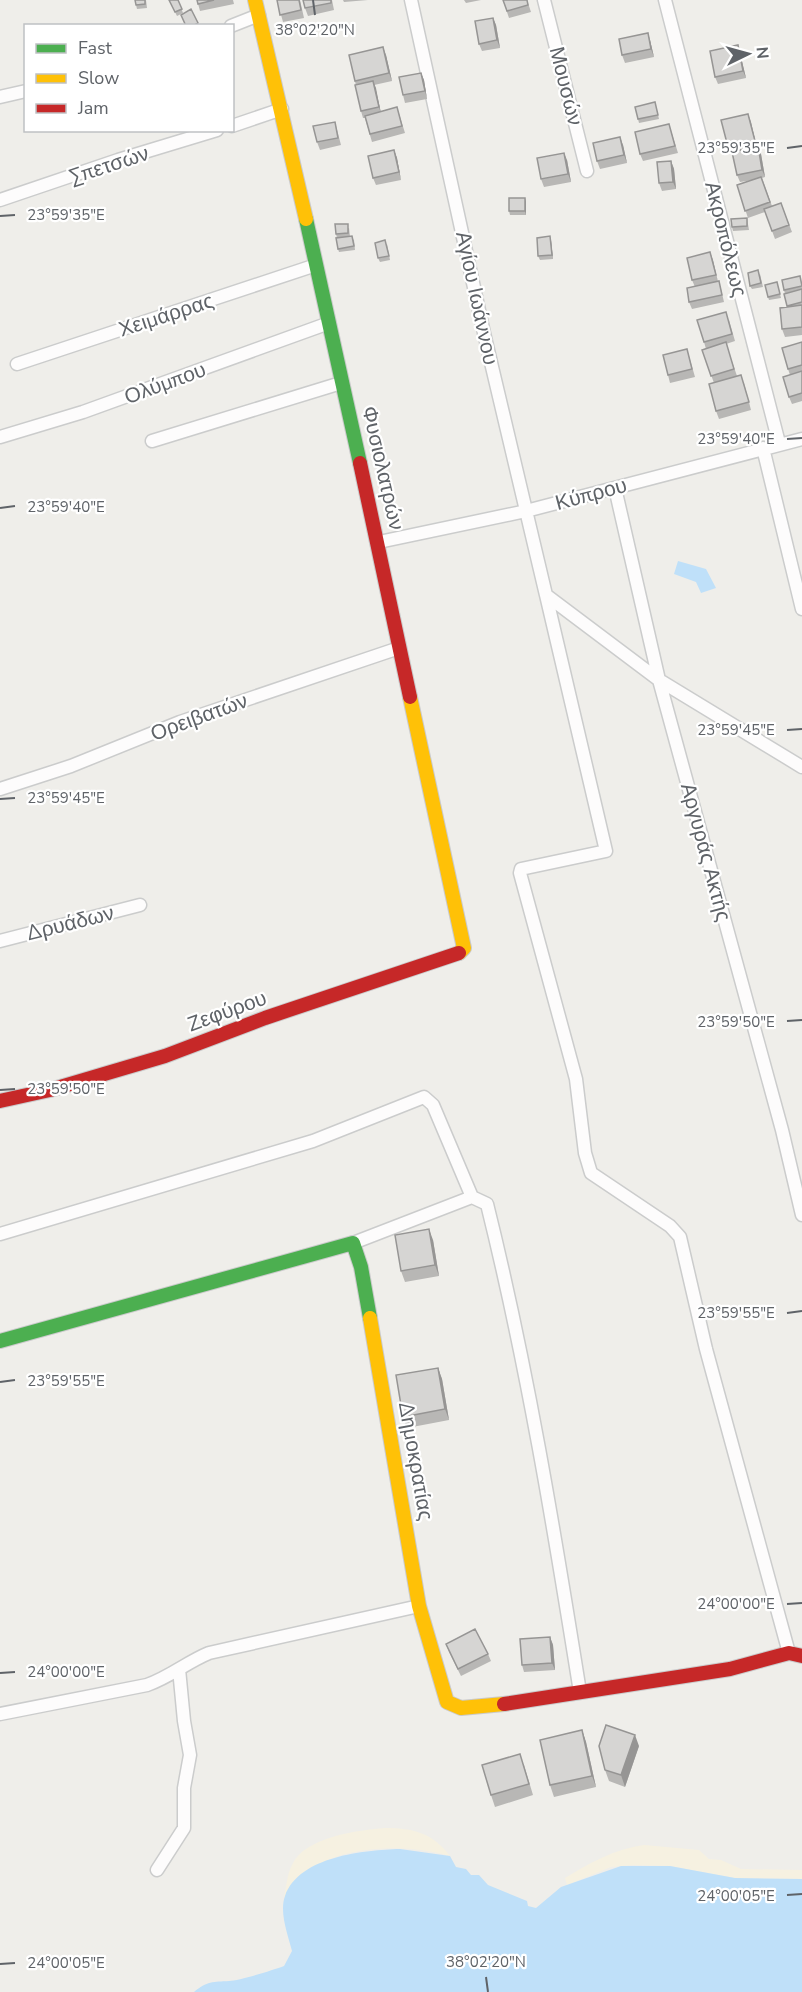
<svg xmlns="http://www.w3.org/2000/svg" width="802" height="1992" font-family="'Nunito Sans',sans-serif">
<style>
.sand{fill:#f6f1e1}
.water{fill:#bfe0f9}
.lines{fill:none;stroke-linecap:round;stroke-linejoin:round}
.street-casing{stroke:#cbcccc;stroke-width:15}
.fast-casing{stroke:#cacacb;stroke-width:16}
.slow-casing{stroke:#cacacb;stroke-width:16}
.jam-casing{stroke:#cacacb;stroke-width:16}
.street{stroke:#fdfcfc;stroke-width:12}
.fast{stroke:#4caf50;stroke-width:14}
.slow{stroke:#ffc107;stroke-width:14}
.jam{stroke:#c62828;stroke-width:14}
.wall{fill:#b8b7b5}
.shaded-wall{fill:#969594}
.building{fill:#d6d5d3;stroke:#969594;stroke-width:1.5}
.ticks{fill:none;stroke:#5f6368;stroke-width:2}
.labels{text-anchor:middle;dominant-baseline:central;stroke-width:4.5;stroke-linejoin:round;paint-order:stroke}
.street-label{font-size:21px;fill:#5f6368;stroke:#fff}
.ticks-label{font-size:15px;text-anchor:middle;fill:#5f6368;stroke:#fff;stroke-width:4.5;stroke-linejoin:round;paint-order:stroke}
</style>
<rect width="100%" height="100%" fill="#efeeea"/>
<path class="sand" d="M385 1828C413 1828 433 1833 450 1856 398 1841 313 1844 284 1898 286 1887 287 1875 292 1865 304 1837 359 1830 385 1828Z
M644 1845 699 1850 709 1859 721 1860 741 1869 802 1870V1879L735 1878 670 1866 633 1865 611 1867 567 1885 565 1878C590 1863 614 1849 644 1845Z"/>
<path class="water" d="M678 561 706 569 716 588 701 593 696 582 674 574Z
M400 1849 450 1856 456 1867 466 1869 471 1875H479L488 1885 527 1901 528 1906 536 1908 561 1887 621 1866H670L735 1878 802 1879V1992H194C207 1981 213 1982 229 1981 239 1981 273 1970 284 1966L292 1951C288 1935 279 1912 285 1896 299 1856 365 1850 400 1849Z"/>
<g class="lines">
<defs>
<path id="street" d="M411 0 484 333 546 595 659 680 802 767
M544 0 587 171
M665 0 779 443
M231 26 259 15
M0 97 26 91
M232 126 282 109
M0 200 118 160 217 130
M17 364 316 265
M0 437 83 412 329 323
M152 441 341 383
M763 448 802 609
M615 488 659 680 782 1130 802 1215
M379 542 526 511 802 439
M546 595 606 851 521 869 520 873 576 1079 585 1153 591 1173 670 1226 680 1237 706 1349 789 1653
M0 789 71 766 180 722 399 648
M0 941 140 905
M0 1234 313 1141 424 1097 433 1105 472 1197
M353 1243 472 1197 487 1204C527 1365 554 1529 580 1692
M0 1714 147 1685C170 1677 187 1662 209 1653L419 1606
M157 1870 184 1828V1788L190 1755 184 1721 179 1669"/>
<path id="fast" d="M306 219 360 463
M0 1341 353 1243 361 1267 370 1318"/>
<path id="slow" d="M255 0 306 219
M410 697 464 948 459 953
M370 1318 419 1606 447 1702 461 1708 504 1704"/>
<path id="jam" d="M360 463 410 697
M0 1101 50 1090 165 1056 265 1018 459 953
M504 1704 730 1669 789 1653 802 1656"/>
</defs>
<use href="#street" class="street-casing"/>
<use href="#fast" class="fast-casing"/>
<use href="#slow" class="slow-casing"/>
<use href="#jam" class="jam-casing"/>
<use href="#street" class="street"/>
<use href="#fast" class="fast"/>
<use href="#slow" class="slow"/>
<use href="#jam" class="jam"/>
</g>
<path class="wall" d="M146 0 147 8 137 9 136 5Z
M169 0H178L183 13 177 16Z
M197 0H233L234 4 200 11Z
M277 0H300L304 18 283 22Z
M332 0 334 10 308 16 305 8Z
M343 0H368L344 2Z
M464 0H481L466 3Z
M503 0H527L531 12 509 18Z
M493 18 496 25 500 48 482 51 479 44Z
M650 40 654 57 625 63 622 55Z
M738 45 740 53 746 78 718 84 715 77Z
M386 55 392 81 374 85 381 112 397 107 405 133 372 142 365 118H363L361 111 355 81Z
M421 73 424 80 427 99 405 103 403 95Z
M655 102 659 119 639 123 638 119Z
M748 114 757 146 761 154 765 177 762 178 772 206 781 203 792 232 775 239 765 212 748 218 737 185 753 180 740 182 737 175 733 154 731 155 728 147Z
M335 122 341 145 320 150 317 142Z
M669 124 678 153 643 161 640 154Z
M623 145 627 163 600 169 597 161Z
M394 150 397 158 401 180 376 185 373 178Z
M567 160 571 182 544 187 541 179Z
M671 161 674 169 676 189 662 191 659 183Z
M525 198 526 202V215H510L509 211Z
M747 218 749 230 733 231 732 227Z
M349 228 350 237 354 240 355 250 339 252 338 249 343 237 337 238 336 234Z
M551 240 553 259 540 260 538 256Z
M387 244 390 260 380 262 378 258Z
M710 252 718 282 721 289 724 302 692 309 689 302 695 287 692 280Z
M760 274 763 287 752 289 750 286Z
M800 276 802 284V335L785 337 782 329 788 307 784 290Z
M777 282 781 298 769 300 768 297Z
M729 320 735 341 726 344 737 376 744 383 751 410 719 419 716 411 714 383 702 350 706 349 704 342Z
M802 342V401L792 404 789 397 790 375 788 369Z
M687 349 695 377 670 383 668 375Z
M433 1240 439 1276 405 1282 401 1271Z
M438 1368 442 1379 449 1420 407 1428 403 1417Z
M550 1637 553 1645 555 1670 524 1672 522 1665Z
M446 1644 488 1654 491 1661 461 1676 449 1652Z
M582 1730 586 1742 596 1787 554 1797 550 1785Z
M639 1746 625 1787 609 1781 605 1770Z
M524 1765 533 1795 495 1807 491 1795Z"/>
<path class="shaded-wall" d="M493 18 496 25 500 48 497 40Z
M648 33 650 40 654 57 651 49Z
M738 45 740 53 746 78 743 71Z
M383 47 386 55 392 81 389 73Z
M421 73 424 80 427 99 425 91Z
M373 81 376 88 381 114 379 107Z
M748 114 751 122 757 148 755 141Z
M620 137 623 145 627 163 624 155Z
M758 146 761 154 765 177 762 170Z
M394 150 397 158 401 180 399 172Z
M564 153 567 160 571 182 568 174Z
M671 161 674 169 676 189 673 182Z
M525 198 526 202V215L525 211Z
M550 236 551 240 553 259 552 255Z
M710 252 713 260 718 282 716 275Z
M429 1229 433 1240 439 1276 435 1265Z
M438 1368 442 1379 449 1420 445 1409Z
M550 1637 553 1645 555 1670 552 1663Z
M582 1730 586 1742 596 1787 592 1776Z
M635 1735 639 1746 625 1787 621 1775Z"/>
<path class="building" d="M135 0H145V4L136 5Z
M169 0H178L182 9 175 12Z
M197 0H214L198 4Z
M277 0H299L301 10 280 15Z
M303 0H331V3L305 8Z
M503 0H527L528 5 507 11Z
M191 9 198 23 193 26H186L181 15Z
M493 18 497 40 479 44 475 21Z
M648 33 651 49 622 55 619 39Z
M738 45 743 71 715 77 710 51Z
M383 47 389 73 355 81 349 55Z
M421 73 425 91 403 95 399 77Z
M373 81 379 107 361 111 355 85Z
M655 102 658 115 638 119 635 107Z
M397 107 402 126 370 134 365 116Z
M748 114 755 141 728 147 721 120Z
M335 122 338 138 317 142 313 126Z
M669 124 675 146 640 154 635 132Z
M620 137 624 155 597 161 593 143Z
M758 146 762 170 737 175 732 152Z
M394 150 399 172 373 178 368 156Z
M564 153 568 174 541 179 537 158Z
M671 161 673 182 659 183 657 162Z
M761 177 770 202 745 211 737 185Z
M509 198H525V211H509Z
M781 203 789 225 772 231 764 209Z
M747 218V226L732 227 731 219Z
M335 224H348V233L336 234Z
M352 236 354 246 338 249 336 238Z
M550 236 552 255 538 256 537 238Z
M385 240 389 256 378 258 375 243Z
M710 252 716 275 692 280 687 258Z
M758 270 761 283 750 286 748 273Z
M800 276 802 286 784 290 782 280Z
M719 281 722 295 689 302 687 288Z
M777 282 780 294 768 297 765 285Z
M802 289V302L787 306 784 294Z
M802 305V327L782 329 780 308Z
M726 312 732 334 704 342 697 320Z
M726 342 734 369 711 376 702 350Z
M802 342V365L788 369 782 348Z
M687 349 692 369 668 375 663 355Z
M802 371V393L789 397 783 377Z
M741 375 749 402 716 411 709 384Z
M429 1229 435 1265 401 1271 395 1235Z
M438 1368 445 1409 403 1417 396 1375Z
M475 1629 488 1654 458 1669 446 1644Z
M550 1637 552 1663 522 1665 520 1639Z
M606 1725 635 1735 621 1775 605 1770 599 1746Z
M582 1730 592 1776 550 1785 540 1740Z
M520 1754 529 1784 491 1795 482 1765Z"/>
<path class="ticks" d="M313 0 315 15M787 148 802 146M0 216 15 215M787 439 802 438M0 508 15 506M787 730 802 729M0 799 15 798M787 1021 802 1020M0 1090 15 1089M787 1313 802 1311M0 1382 15 1380M787 1604 802 1603M0 1673 15 1672M787 1895 802 1894M0 1964 15 1963M486 1977 488 1992"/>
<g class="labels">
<g class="street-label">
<text transform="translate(566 86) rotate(76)">Μουσών</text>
<text transform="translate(109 165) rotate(-18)">Σπετσών</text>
<text transform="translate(726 239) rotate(76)">Ακροπόλεως</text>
<text transform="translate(477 298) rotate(78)">Αγίου Ιωάννου</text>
<text transform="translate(166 315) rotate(-18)">Χειμάρρας</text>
<text transform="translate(165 383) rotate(-20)">Ολύμπου</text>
<text transform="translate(383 468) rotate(77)">Φυσιολατρών</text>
<text transform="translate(591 494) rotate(-15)">Κύπρου</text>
<text transform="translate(199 717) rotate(-20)">Ορειβατών</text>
<text transform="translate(706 852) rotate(75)">Αργυράς Ακτής</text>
<text transform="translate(70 923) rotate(-14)">Δρυάδων</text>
<text transform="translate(227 1011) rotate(-20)">Ζεφύρου</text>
<text transform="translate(416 1461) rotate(80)">Δημοκρατίας</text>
</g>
</g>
<g class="ticks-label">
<text x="315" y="35">38°02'20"N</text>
<text x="736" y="153">23°59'35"E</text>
<text x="66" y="220">23°59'35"E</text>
<text x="736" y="444">23°59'40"E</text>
<text x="66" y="512">23°59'40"E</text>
<text x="736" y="735">23°59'45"E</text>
<text x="66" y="803">23°59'45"E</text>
<text x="736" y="1027">23°59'50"E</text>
<text x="66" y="1094">23°59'50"E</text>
<text x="736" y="1318">23°59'55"E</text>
<text x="66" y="1386">23°59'55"E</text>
<text x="736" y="1609">24°00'00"E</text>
<text x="66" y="1677">24°00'00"E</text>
<text x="736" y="1901">24°00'05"E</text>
<text x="486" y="1967">38°02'20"N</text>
<text x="66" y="1968">24°00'05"E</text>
</g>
<rect x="24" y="24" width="210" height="108" fill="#ffffff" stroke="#bfc1c3" stroke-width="1.5"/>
<rect x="36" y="44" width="30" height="9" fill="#4caf50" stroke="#bfc1c3" stroke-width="1.5"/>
<text x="78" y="54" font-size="18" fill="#5f6368">Fast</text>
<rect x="36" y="74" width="30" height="9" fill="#ffc107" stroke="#bfc1c3" stroke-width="1.5"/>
<text x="78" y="84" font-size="18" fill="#5f6368">Slow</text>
<rect x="36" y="104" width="30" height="9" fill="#c62828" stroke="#bfc1c3" stroke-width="1.5"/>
<text x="78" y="114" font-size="18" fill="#5f6368">Jam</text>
<g transform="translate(748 54) rotate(85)" stroke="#ffffff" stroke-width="4.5" paint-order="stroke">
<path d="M0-4.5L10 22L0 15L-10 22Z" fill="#5f6368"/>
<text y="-9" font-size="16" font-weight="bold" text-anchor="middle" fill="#5f6368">N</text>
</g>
</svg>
